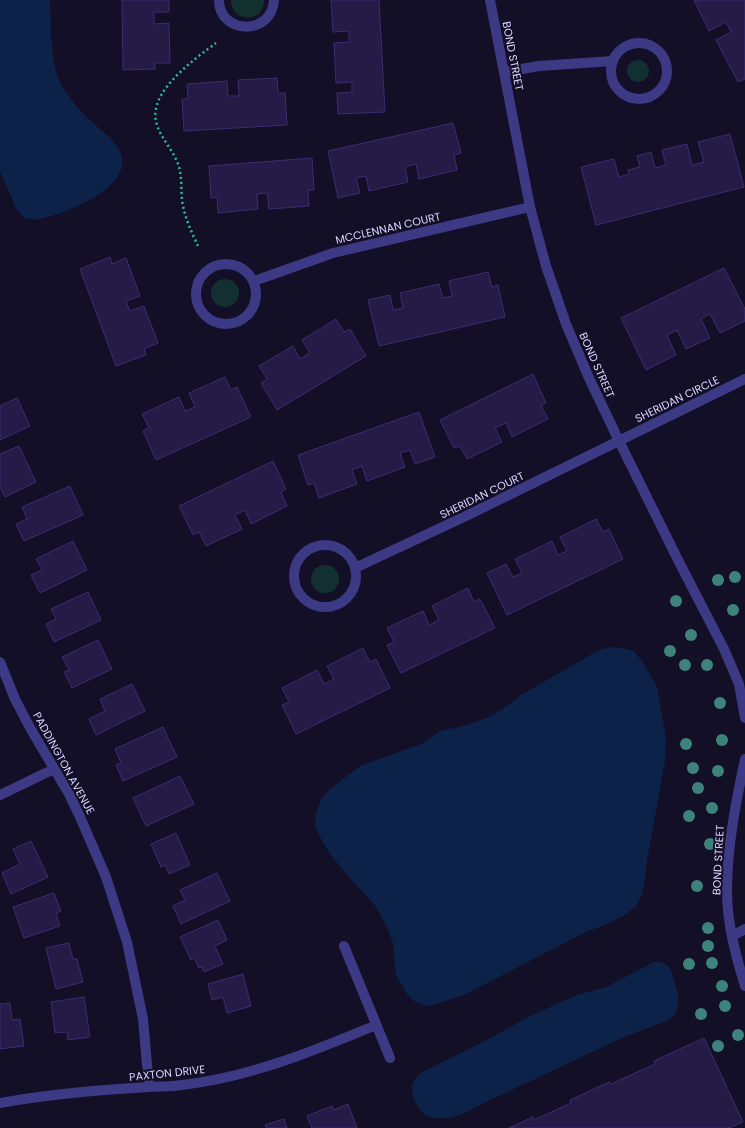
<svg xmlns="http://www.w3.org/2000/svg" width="745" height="1128" font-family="Poppins,sans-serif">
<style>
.green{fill:#12302f}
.water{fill:#0c2248}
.building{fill:#241b47;stroke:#3b2d73}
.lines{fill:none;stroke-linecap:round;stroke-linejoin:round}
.path{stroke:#2fb8b0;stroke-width:2.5;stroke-dasharray:2 3;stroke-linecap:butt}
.minor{stroke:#3d3a85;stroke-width:10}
.tree{fill:#3d827b}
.labels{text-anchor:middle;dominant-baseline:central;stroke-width:4;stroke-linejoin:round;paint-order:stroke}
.street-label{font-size:11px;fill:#d9d4ff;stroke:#130f26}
</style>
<rect width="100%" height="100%" fill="#130f26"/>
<path class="green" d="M231 0H264C265 23 231 24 231 0Z
M627 71a11 11 0 1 1 22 0a11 11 0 1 1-22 0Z
M211 293a14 14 0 1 1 28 0a14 14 0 1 1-28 0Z
M311 579a14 14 0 1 1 28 0a14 14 0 1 1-28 0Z"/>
<path class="water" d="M0 0H50C51 24 50 64 61 84 68 97 79 110 90 120 101 131 120 142 122 159 127 190 62 215 39 219 34 220 29 219 24 218L16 208 0 172Z
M613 647 622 648 634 651 644 664 657 687 666 738 665 761 647 861 644 885 641 897 635 907 625 915 607 924 586 932 464 995 439 1003 426 1006 414 1001 407 994 396 975 393 943 387 927 374 904 354 883 334 859 323 843 315 826 316 814 321 799 330 789 360 766 421 744 440 731 467 725 489 717 507 706 521 695 592 654 601 649Z
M656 961 664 963 670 968 678 993V1005L675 1014 667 1021 624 1037 480 1105C465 1114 448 1122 430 1117 420 1115 411 1097 412 1087 412 1081 417 1077 422 1072L485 1041 530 1016 577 995 606 987Z"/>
<path class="building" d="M122 0H169V12H154V24L169 23 170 63H155V69L123 70Z
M331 0H379L385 112 338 114 337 93 352 92V82L336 83 334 43 349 42V31L333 32Z
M694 0H745V79L738 82 716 40 731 32 726 22 709 31Z
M277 78 278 93H285L287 125 184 131 182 99H188L187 84 227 81 228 96H239L238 80Z
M453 123 461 153 454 155 457 170 419 179 416 164 405 167 408 182 369 191 366 176 356 178 360 193 338 198 328 151Z
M730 134 744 187 596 225 581 167 614 159 619 177 629 174 628 170 640 167 637 156 651 152 655 168 666 165 662 150 687 144 692 165 704 162 698 142Z
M312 158 314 190H308L309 206 269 209 267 193 257 194 258 209 218 213 217 197 211 198 209 166Z
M110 257 112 264 126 258 140 296 126 301 130 311 144 306 158 343 144 349 146 355 116 366 80 269Z
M724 268 745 309V321L720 333 710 314 701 319 710 338 686 349 677 330 667 335 676 355 646 370 621 318Z
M488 272 492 287 498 285 505 317 379 346 368 300 390 295 393 310 403 308 400 293 439 284 443 298 452 296 449 281Z
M336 319 344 332 350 329 366 356 277 410 261 383 267 379 259 366 293 346 300 359 310 353 302 340Z
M533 374 546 403 541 405 548 419 512 437 506 423 495 428 502 442 467 459 460 446 454 448 440 420Z
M225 377 231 390 237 387 251 417 156 460 143 431 149 428 142 414 179 397 185 411 195 407 189 393Z
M17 398 30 426 0 440V406Z
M419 412 435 457 415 464 410 450 400 453 405 467 367 481 362 466 352 470 357 484 319 498 314 483 308 485 298 455Z
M19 446 36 482 5 497 0 487V454Z
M273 461 286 489 281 492 287 506 251 524 245 510 235 515 242 529 206 546 199 532 193 535 179 506Z
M70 486 83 515 24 541 16 524 27 519 22 507Z
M596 519 603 532 609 529 623 559 507 615 487 573 506 564 513 577 522 573 515 559 552 541 558 555 567 551 560 537Z
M73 541 87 570 40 593 31 575 42 570 36 559Z
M468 588 474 602 480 599 495 628 401 673 387 645 394 642 387 628 423 611 429 625 439 620 432 606Z
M88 592 101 620 54 642 46 624 56 619 51 609Z
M98 640 112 669 72 688 64 672 69 670 62 657Z
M363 648 370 662 376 659 390 688 296 734 282 705 289 702 282 688 317 670 324 684 334 679 327 666Z
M132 684 145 711 96 735 89 719 105 711 100 699Z
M163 727 177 757 123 781 116 765 121 763 115 749Z
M180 776 194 804 146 826 133 798Z
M176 833 190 865 169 874 165 865 161 867 151 844Z
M31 841 48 877 11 894 2 873 20 864 13 849Z
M217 873 230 901 181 924 173 906 185 900 180 890Z
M54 893 61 911 56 913 60 926 24 938 13 907Z
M218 920 227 940 215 946 223 964 204 972 202 967 199 968 194 958 191 960 180 937Z
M69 943 73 959H77L83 982 56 989 46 948Z
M243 974 251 1006 227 1013 223 997 212 1000 208 984Z
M84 997 90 1037 68 1040 67 1032 55 1033 51 1002Z
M0 1003V1004L10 1003 12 1020 20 1019 24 1046 0 1049Z
M704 1038 743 1122 729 1128H509L533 1117 534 1120 571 1103 570 1100 609 1082 611 1084 655 1064 654 1061Z
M348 1104 357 1128H312L307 1116 332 1106 334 1110Z
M284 1119 287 1128H266L265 1125Z"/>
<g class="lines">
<path class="path" d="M198 246C191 231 184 216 182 200 181 189 182 178 179 167 174 150 159 137 156 121 149 91 196 58 216 43"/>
<path class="minor" d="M219 0C219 35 272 36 274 0
M490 0 530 207 546 266 566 324 589 378 619 441 678 560 724 649 739 684 745 718
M611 71a28 28 0 1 1 56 0a28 28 0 1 1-56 0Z
M504 72 539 66 613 61
M196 294a30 30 0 1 1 60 0a30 30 0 1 1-60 0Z
M254 281 333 253 530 207
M294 576a31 31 0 1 1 62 0a31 31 0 1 1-62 0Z
M355 568 466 516 745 379
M0 662 15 699 29 726 69 794 80 817 106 877 127 942 143 1019 149 1087
M745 759C736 802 727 846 727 891 727 924 736 956 745 986
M0 795 54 769
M732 936 745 929
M344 946 390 1058
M0 1103C49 1094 99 1090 148 1087 159 1086 171 1087 182 1085 250 1077 314 1051 376 1025"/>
</g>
<g class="tree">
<circle cx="735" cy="577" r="6"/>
<circle cx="718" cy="580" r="6"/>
<circle cx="676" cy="601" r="6"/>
<circle cx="733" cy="610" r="6"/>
<circle cx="691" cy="635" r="6"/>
<circle cx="670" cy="651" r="6"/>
<circle cx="685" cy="665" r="6"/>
<circle cx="707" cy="665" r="6"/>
<circle cx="720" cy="703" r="6"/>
<circle cx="722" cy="740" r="6"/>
<circle cx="686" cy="744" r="6"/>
<circle cx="693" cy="768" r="6"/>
<circle cx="718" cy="771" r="6"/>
<circle cx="698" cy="788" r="6"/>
<circle cx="712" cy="808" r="6"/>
<circle cx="689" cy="816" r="6"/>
<circle cx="710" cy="844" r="6"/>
<circle cx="697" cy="886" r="6"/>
<circle cx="708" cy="928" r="6"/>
<circle cx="708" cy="946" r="6"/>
<circle cx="712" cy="963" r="6"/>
<circle cx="689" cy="964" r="6"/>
<circle cx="722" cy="986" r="6"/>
<circle cx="725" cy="1006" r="6"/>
<circle cx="701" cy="1014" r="6"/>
<circle cx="738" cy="1035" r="6"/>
<circle cx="718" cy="1046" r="6"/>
</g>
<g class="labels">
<g class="street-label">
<text transform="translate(513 56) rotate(79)">BOND STREET</text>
<text transform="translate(388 228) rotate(-13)">MCCLENNAN COURT</text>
<text transform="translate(597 365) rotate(66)">BOND STREET</text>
<text transform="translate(677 399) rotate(-26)">SHERIDAN CIRCLE</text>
<text transform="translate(482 495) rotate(-26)">SHERIDAN COURT</text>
<text transform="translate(64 763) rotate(61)">PADDINGTON AVENUE</text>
<text transform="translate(718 860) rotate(-87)">BOND STREET</text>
<text transform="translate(167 1073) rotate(-6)">PAXTON DRIVE</text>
</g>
</g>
</svg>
